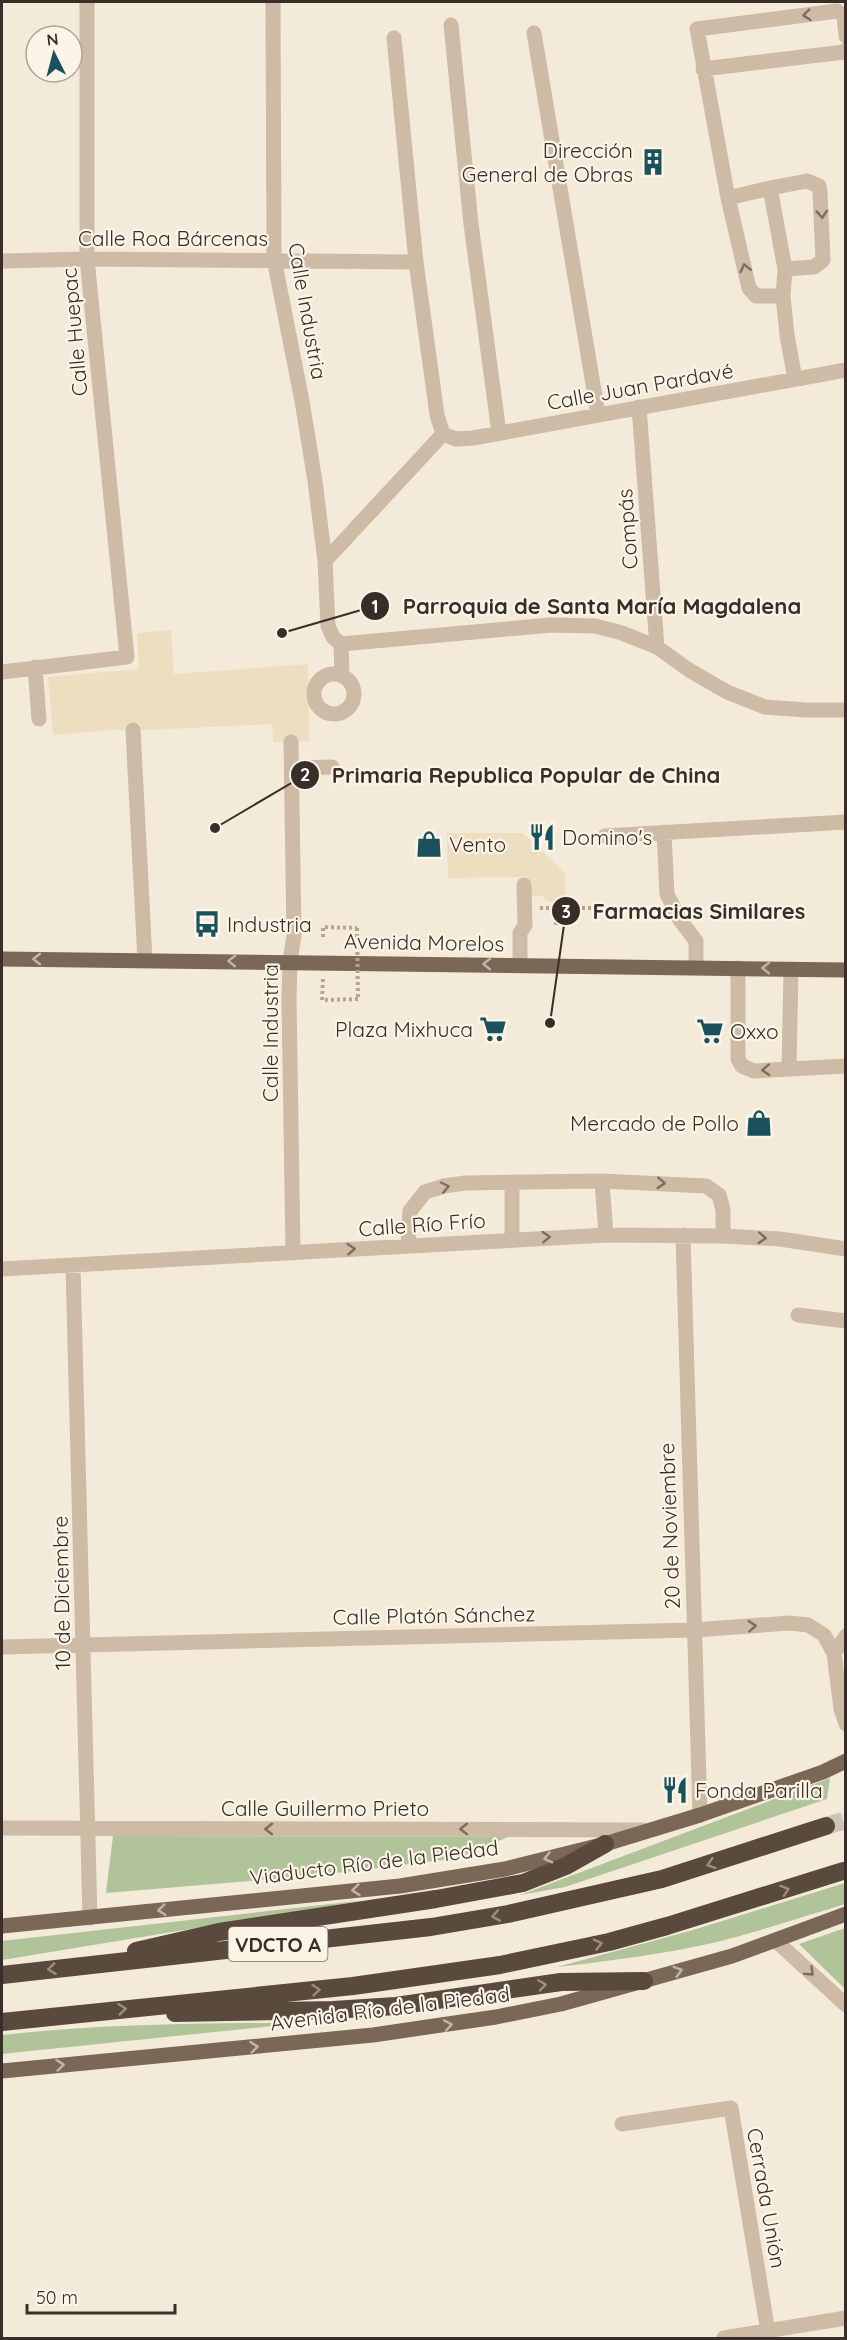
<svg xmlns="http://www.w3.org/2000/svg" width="847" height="2340" font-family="Quicksand,sans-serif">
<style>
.green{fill:#b1c499}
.plaza{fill:#eddec0}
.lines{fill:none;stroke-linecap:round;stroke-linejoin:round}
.highway-tunnel{stroke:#cec4b6;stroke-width:18;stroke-dasharray:18 9;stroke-linecap:butt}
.path{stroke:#b9a58f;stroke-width:4;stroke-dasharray:3 3;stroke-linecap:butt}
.minor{stroke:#cdbba5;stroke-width:15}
.major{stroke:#7b6756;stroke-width:15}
.highway{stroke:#5a493d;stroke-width:18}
.path-bridge{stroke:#b9a58f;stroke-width:4;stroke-dasharray:3 3;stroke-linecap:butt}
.oneway{stroke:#7b6d60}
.oneway2{stroke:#c1b5a6}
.oneway3{stroke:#9a8d81}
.labels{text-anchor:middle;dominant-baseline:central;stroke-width:4.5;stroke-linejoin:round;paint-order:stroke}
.shield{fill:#fbf4e7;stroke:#726961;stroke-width:1.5}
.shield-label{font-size:20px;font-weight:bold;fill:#382e27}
.poi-label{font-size:21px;fill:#382e27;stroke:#fbf4e7;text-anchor:start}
.street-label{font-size:21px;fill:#382e27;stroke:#fbf4e7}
.leader{fill:none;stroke:#382e27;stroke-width:2}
.callout-dot{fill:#382e27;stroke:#fbf4e7;stroke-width:2}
.mark-label{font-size:18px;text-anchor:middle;font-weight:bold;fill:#fff}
.callout-label{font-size:22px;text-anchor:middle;font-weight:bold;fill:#382e27;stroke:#fbf4e7;stroke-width:4.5;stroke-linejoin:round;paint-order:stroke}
</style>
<rect width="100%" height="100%" fill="#f4eada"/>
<path class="green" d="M830 1778 827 1799 565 1887 520 1895Z
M113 1836 508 1837 458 1858 320 1875 106 1893Z
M845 1883V1904C803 1917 760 1931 717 1942 664 1954 610 1961 557 1967L693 1930Z
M366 1900 2 1960V1941Z
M845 1928H846L845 1989 799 1944Z
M302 2023 11 2053 2 2054V2035C101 2024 202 2023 302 2023Z"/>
<path class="plaza" d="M171 630 174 674 308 664 309 741 273 742 272 724 149 730H111L53 735 48 677 139 669 137 633Z
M447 833H523L565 873V902H549L542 896 529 897 528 877 448 878Z"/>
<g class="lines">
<path class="highway-tunnel" d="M826 1826 846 1820"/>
<path class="path" d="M309 695 314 694
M540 908H611
M567 923H572V912
M556 925V902
M567 925V908
M323 937V927L357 928
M323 979 322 1000 358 999"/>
<path class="minor" d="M273 2 274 259 302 401 315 481 325 561 328 626 333 637 341 644 551 625 595 626 622 633 657 647 689 670 727 692 765 707 806 710H846
M451 25 471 224 499 433
M534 33 598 414
M394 38 416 262 437 415 443 434
M703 69 844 52 846 50
M770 188 807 181 819 186 820 192 823 260 814 267 785 269
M728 198 770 188 785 269 783 296 787 335 795 379
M2 261 87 259 416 262
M783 296H756L749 288 728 198 697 29 837 11 844 16 846 36
M639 407 657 647
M325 561 443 434 456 439 473 438 846 370
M341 644 342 676
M35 667 39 719
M2 672 127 657 87 259V2
M314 694a20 20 0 1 1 40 0a20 20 0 1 1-40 0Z
M133 730 145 960
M291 742 294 936 290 961 289 998 293 1253
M292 768 332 767
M664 832 667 894 680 920 696 941V967
M605 836 846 822
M520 964V933L525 925 524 885
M738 968V1059L742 1066 754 1071 846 1066
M789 1069 791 969
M602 1181 606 1235
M512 1183V1239
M683 1235 700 1815
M408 1246 410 1211 425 1192 444 1186 465 1183 602 1181 706 1186 719 1195 723 1210V1236
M73 1266 90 1918
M2 1269 606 1235 723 1236 780 1239 846 1249
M798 1315 846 1321
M2 1647 693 1630 790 1623 808 1625 824 1635 834 1653 841 1709 846 1724
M834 1653 846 1636
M2 1828 643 1830
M775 1940 846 2005
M622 2124 731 2108 768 2332
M724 2338 846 2318"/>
<path class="major" d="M2 959 846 970
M2 1926 400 1886 505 1869 605 1844 700 1815 823 1772 846 1761
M2 2071 373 2035 496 2017 561 2004 732 1956 846 1914"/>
<path class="highway" d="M136 1951 219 1932 436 1899 523 1883 566 1866 605 1844
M2 1975 431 1927 508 1914 662 1879 826 1826
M175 2013 333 2010 396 2006 561 1982 644 1981
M2 2022 353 1986 500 1965 609 1942 667 1926 843 1871"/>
<path class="path-bridge" d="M357 928 358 999"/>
</g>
<defs><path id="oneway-chevron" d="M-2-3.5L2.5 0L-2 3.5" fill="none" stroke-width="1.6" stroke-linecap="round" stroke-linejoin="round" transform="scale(1.5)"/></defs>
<g class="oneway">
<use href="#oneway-chevron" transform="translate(807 15) rotate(174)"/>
<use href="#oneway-chevron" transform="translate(822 214) rotate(86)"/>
<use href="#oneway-chevron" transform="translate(745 268) rotate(-103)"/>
<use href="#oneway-chevron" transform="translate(766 1070) rotate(177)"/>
<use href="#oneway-chevron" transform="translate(661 1183) rotate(3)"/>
<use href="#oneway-chevron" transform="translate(445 1187) rotate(-12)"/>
<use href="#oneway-chevron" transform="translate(546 1237) rotate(-3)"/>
<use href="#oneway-chevron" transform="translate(762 1238) rotate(4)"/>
<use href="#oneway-chevron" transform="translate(351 1249) rotate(-4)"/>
<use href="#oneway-chevron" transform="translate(752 1626) rotate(-4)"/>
<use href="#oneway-chevron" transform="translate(269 1829) rotate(-180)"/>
<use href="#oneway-chevron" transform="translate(464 1829) rotate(-180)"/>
<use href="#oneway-chevron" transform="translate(810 1972) rotate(43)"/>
</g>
<g class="oneway2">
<use href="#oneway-chevron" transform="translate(37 959) rotate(-180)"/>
<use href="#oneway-chevron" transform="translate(232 961) rotate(-179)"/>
<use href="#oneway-chevron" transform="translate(487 964) rotate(-179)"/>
<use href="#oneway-chevron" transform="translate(766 968) rotate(-179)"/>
<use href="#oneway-chevron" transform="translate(548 1858) rotate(166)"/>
<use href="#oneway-chevron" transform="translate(356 1890) rotate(174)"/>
<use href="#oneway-chevron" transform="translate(162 1910) rotate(174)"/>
<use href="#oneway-chevron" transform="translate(678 1971) rotate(-16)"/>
<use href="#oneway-chevron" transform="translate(448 2025) rotate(-10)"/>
<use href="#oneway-chevron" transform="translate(254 2047) rotate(-6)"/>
<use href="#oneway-chevron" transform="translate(60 2065) rotate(-6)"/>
</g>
<g class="oneway3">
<use href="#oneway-chevron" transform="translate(711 1864) rotate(163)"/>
<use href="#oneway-chevron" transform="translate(785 1890) rotate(-18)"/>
<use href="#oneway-chevron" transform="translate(496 1916) rotate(170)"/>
<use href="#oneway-chevron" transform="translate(598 1944) rotate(-13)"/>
<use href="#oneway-chevron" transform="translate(52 1969) rotate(173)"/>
<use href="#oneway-chevron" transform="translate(542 1985) rotate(-9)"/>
<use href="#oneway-chevron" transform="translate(316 1990) rotate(-5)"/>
<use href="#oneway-chevron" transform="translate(122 2009) rotate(-6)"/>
</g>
<defs>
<symbol id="building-bare" viewBox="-9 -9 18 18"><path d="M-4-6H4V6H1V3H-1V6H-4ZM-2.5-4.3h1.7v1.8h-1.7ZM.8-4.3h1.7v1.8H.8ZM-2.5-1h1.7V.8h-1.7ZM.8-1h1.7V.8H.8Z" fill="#19525d" stroke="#fbf4e7" stroke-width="2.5" paint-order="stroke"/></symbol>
<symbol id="restaurant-bare" viewBox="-9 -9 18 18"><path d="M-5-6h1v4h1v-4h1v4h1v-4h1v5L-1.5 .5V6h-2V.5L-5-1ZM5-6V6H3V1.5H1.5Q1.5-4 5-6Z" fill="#19525d" stroke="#fbf4e7" stroke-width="2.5" paint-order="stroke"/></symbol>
<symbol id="shop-bare" viewBox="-9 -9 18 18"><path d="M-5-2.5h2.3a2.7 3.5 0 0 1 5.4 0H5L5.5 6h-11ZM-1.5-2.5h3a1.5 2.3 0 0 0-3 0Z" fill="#19525d" stroke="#fbf4e7" stroke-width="2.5" paint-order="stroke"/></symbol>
<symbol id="bus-bare" viewBox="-9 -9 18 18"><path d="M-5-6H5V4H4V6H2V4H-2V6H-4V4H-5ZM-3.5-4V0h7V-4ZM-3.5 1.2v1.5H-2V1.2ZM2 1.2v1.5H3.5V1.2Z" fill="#19525d" stroke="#fbf4e7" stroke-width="2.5" paint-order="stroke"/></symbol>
<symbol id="supermarket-bare" viewBox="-9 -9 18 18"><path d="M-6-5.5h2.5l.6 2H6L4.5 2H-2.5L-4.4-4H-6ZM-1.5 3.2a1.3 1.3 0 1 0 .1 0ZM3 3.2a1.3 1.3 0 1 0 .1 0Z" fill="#19525d" stroke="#fbf4e7" stroke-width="2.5" paint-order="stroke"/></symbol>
</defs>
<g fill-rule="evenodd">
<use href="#building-bare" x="634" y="143" width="38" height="38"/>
<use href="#restaurant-bare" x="523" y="818" width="38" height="38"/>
<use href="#shop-bare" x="410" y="825" width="38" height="38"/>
<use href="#bus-bare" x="188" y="905" width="38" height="38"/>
<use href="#supermarket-bare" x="474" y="1010" width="38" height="38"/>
<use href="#supermarket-bare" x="691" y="1012" width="38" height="38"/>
<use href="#shop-bare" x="740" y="1104" width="38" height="38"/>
<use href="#restaurant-bare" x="656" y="1771" width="38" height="38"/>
</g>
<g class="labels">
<rect class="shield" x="228.5" y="1927" width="99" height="34" rx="4.5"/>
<g class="shield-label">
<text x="278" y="1944">VDCTO A</text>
</g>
<g class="poi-label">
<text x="633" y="150" text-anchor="end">Dirección<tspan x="633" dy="24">General de Obras</tspan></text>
<text x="562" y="837">Domino's</text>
<text x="449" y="844">Vento</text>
<text x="227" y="924">Industria</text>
<text x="473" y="1029" text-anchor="end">Plaza Mixhuca</text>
<text x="730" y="1031">Oxxo</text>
<text x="739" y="1123" text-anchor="end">Mercado de Pollo</text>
<text x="695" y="1790">Fonda Parilla</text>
</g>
<g class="street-label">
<text x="173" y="238">Calle Roa Bárcenas</text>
<text transform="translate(308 311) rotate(80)">Calle Industria</text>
<text transform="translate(74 332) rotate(-95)">Calle Huepac</text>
<text transform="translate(640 386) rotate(-10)">Calle Juan Pardavé</text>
<text transform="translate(627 529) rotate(-94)">Compás</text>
<text transform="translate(424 942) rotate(1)">Avenida Morelos</text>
<text transform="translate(270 1033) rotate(-90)">Calle Industria</text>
<text transform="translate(422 1224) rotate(-4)">Calle Río Frío</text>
<text transform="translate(669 1526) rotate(-92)">20 de Noviembre</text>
<text transform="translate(61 1593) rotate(-91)">10 de Diciembre</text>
<text transform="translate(434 1615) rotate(-1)">Calle Platón Sánchez</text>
<text x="325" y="1808">Calle Guillermo Prieto</text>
<text transform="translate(374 1862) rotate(-7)">Viaducto Río de la Piedad</text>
<text transform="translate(390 2008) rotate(-7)">Avenida Río de la Piedad</text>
<text transform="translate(767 2198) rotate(80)">Cerrada Unión</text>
</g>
</g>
<path class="leader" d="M282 633L375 606M215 828L305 775M550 1023L566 911"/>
<g class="callout-dot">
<circle cx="282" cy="633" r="6"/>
<circle cx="215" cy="828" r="6"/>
<circle cx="550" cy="1023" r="6"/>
<circle cx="375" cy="606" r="15"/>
<circle cx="305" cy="775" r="15"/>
<circle cx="566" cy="911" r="15"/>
</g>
<g class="mark-label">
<text x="375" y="613">1</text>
<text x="305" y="781">2</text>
<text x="566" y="918">3</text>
</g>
<g class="callout-label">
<text x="602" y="614">Parroquia de Santa María Magdalena</text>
<text x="526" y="783">Primaria Republica Popular de China</text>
<text x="699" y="919">Farmacias Similares</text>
</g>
<rect width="847" height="2340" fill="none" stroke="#382e27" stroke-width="6"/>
<g transform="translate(54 54) rotate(354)"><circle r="28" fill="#fbf4e7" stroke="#ada59a" stroke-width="1.5"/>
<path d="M0-4.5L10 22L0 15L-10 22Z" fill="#19525d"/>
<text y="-9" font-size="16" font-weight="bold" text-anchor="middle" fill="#382e27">N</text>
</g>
<path d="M27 2304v9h148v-9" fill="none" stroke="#382e27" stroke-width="3"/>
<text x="36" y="2304" font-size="18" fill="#382e27" stroke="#fbf4e7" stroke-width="4.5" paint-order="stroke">50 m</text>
</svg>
